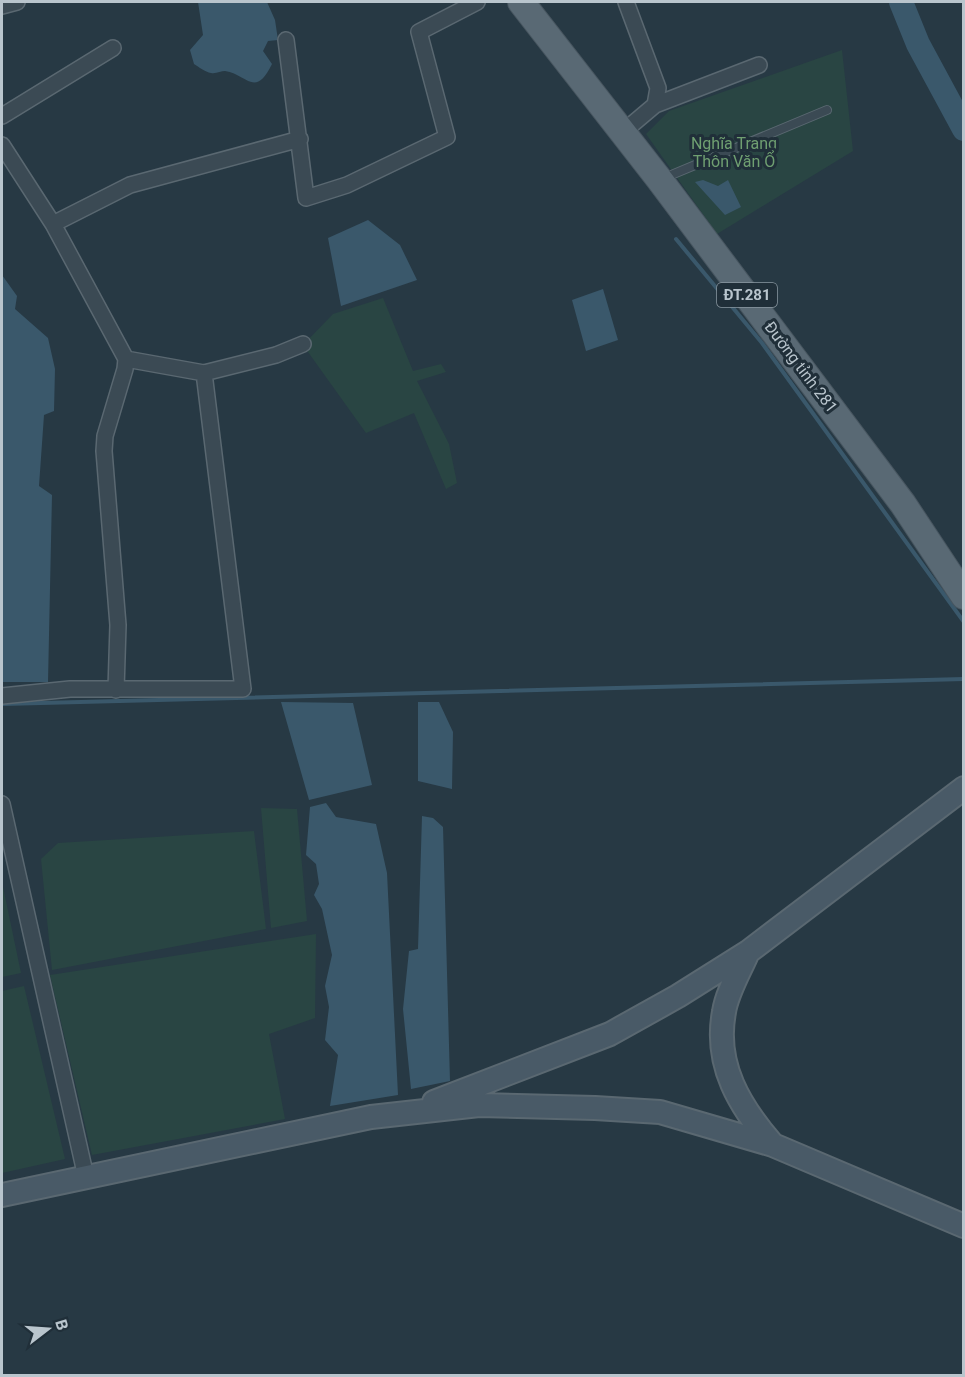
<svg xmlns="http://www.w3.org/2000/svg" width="965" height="1377" font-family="Roboto,sans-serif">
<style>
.green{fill:#294543}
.water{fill:#3a586b}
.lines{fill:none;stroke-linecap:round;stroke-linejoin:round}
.stream{stroke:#3a586b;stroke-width:4}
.river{stroke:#3a586b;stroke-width:24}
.lane-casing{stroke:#5a6871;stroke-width:10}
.street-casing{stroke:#5a6871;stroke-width:18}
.secondary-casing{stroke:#5a6871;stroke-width:26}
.primary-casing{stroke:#485660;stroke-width:28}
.lane{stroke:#3b4a54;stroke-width:8}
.street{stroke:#3b4a54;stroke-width:15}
.secondary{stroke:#495a67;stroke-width:22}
.primary{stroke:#596974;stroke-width:26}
.labels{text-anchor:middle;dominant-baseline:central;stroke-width:6;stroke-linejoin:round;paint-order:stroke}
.shield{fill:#202f39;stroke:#8b98a1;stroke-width:1.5}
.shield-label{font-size:15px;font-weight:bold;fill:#b9c5cd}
.park-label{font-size:16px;fill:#6f9f71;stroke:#202f39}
.street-label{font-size:16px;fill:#b9c5cd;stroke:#202f39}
</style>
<rect width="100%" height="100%" fill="#273944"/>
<path class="green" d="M842 50 853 151 717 234 646 134 669 111Z
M383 298 413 371 441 364 446 372 417 381 449 444 457 483 446 489 414 413 366 433 303 345 333 314Z
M261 808 297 809 307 921 271 928Z
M254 831 266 929 52 970 41 859 58 843Z
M2 882 21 973 2 977Z
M316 934 315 1018 269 1034 285 1119 92 1155 50 975Z
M24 986 65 1159 2 1173V991Z"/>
<path class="water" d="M198 2H267L275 20 278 40 268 41 263 51 272 64C255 99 247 74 225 71 221 71 216 74 211 73 205 72 199 67 194 64L190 50 203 35Z
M703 180 718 186 728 180 741 207 725 215 695 182Z
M368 220 400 245 417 280 341 306 328 238Z
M2 275 17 296 15 309 48 338 55 369 54 411 44 415 39 486 52 495 48 682H2Z
M603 289 618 340 586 351 572 300Z
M281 702 353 703 372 785 309 800Z
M418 702H439L453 732 452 789 418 781Z
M326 803 336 817 376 824 387 873 398 1095 330 1106 338 1055 325 1040 329 1007 325 986 332 955 322 909 314 895 319 884 316 864 306 855 310 807Z
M422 816 433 818 443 827 450 1081 411 1089 403 1009 409 951 418 949Z"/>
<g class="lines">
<path class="stream" d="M676 239 762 343 964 622
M2 704 964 679"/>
<path class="river" d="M901 2 918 44 964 129"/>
<defs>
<path id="lane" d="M664 178 827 110"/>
<path id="street" d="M2 6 17 2
M286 40 306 198 347 185 447 137 419 32 477 2
M655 105 759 65
M2 116 113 48
M623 132 655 105 658 88 626 2
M2 145 53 224 126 359 125 369 105 436 104 451 118 625 116 690
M53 224 130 185 300 139
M126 359 204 373 276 355 303 344
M2 696 70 689H243L204 373
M2 804 86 1177"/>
<path id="secondary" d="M748 952C740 971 727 992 724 1012 714 1065 740 1107 773 1145
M434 1102 610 1034 678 996 748 952 964 788
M2 1195 371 1117 479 1105 595 1108 660 1112 773 1145 964 1226"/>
<path id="primary" d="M521 2 659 179 903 504 964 596"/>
</defs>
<use href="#lane" class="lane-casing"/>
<use href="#street" class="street-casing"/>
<use href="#secondary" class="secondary-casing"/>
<use href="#primary" class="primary-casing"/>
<use href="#lane" class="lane"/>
<use href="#street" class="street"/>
<use href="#secondary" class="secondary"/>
<use href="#primary" class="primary"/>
</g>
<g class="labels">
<rect class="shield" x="717" y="283" width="60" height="24" rx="4.5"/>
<g class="shield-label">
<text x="747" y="295">ĐT.281</text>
</g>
<g class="park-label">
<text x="734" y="143">Nghĩa Trang<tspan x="734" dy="18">Thôn Văn Ổ</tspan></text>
</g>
<g class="street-label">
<text transform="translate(801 367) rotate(53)">Đường tỉnh 281</text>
</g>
</g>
<rect width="965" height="1377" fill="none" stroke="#b9c5cd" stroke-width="6"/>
<g transform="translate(48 1329) rotate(73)" stroke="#202f39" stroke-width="4.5" paint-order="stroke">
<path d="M0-4.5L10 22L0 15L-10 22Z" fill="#b9c5cd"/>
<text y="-9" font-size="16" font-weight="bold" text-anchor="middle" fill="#b9c5cd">B</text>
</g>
</svg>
